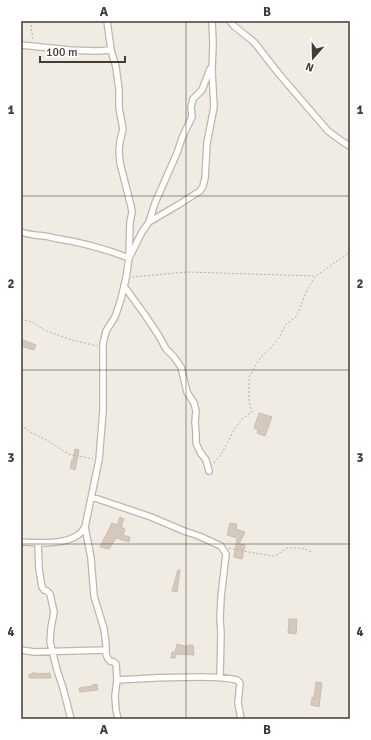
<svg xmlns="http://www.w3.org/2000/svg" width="371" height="740" font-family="Signika,sans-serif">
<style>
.building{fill:#d5c9bc;stroke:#cdbdad}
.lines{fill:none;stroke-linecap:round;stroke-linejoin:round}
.minor-casing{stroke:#bfb5a9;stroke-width:8}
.path{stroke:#bdad98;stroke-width:1;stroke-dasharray:2 2;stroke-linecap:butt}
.minor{stroke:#fff;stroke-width:5.5}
.grid{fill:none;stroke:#433b34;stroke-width:1;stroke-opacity:0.55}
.neatline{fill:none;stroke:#433b34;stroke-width:1.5}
.grid-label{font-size:13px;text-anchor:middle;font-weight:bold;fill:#433b34}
</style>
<rect width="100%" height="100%" fill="#f1ece3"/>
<path class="building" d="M21 339 36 345 34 350 21 346Z
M259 413 272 417 265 436 257 433 258 430 254 428Z
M75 449 79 450 75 470 70 468 72 460H73Z
M120 517 124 519 121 527 125 529 123 535 130 537 129 542 116 538 109 549 100 547 112 523 117 525Z
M230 523 237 524 236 529 245 532 239 544 245 545 242 559 234 557 237 538 227 535Z
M178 570H180L177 592 172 591Z
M289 619H297L296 634 288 633Z
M177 644 188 647V645H193L194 655 176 654 175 658H171L172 652H175Z
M32 673H37V674L50 673 51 678H29V675L32 674Z
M316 682 322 683 319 707 311 705 312 697 314 698Z
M97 684 98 690 80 692 79 688 92 686V685Z"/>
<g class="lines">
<defs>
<path id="minor" d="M230 21 234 26 254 42 279 74 328 131 343 142 350 146
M21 45 70 50 96 51 111 50
M149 222 155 203 177 153 182 138 192 117 191 107 193 99 202 90 210 69
M21 232C32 236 43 235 54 238 79 242 106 249 129 258L130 222 132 212 131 206 120 163 119 150 120 141 123 129 119 108V90L116 67 111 50 107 21
M124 286 145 315 159 336 166 349 174 357 181 367 187 392 194 403 196 411 195 422 196 433V443L200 452 206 460 209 471
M92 497 151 517 184 531 199 536 221 546 226 554 221 597 220 619 221 633 220 677
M85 527 91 558 94 596 104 629 106 644V654L108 659 110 661 114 662 116 664 117 680 115 696 116 710 118 719
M21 542C38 543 64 545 78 535 81 533 83 530 85 527L99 460 103 411V344L106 331 115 317 121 299 126 278 129 258 142 232 149 222 178 205 200 191 203 186 205 178 207 143 214 107 212 71 213 43 212 21
M38 543 39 569 42 587 44 590 47 591 50 594 54 612 51 628 50 642 57 670 63 688 71 719
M21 650 34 652 106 650
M117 680C145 678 172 677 200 677 213 677 225 677 237 680L240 683 238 703 241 719"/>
</defs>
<use href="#minor" class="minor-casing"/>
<path class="path" d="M31 21V27L33 40
M132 277 187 272 315 276
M21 319 34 323 44 330 72 340 97 346
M21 425 30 432 50 442 68 454 93 459
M214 463 222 453 235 428 242 419 252 412 249 402V378L254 368 261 357 271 348 280 336 286 324 296 317 308 288 316 276 350 252
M229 548 243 551 272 556H275L287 548H302L312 552"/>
<use href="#minor" class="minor"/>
</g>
<path class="grid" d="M186 21V719M21 196H350M21 370H350M21 544H350"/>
<rect width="371" height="740" fill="none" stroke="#ffffff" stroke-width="44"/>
<g transform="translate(313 58) rotate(200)" stroke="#ffffff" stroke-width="3" paint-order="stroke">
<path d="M0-3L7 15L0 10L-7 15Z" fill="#433b34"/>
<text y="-6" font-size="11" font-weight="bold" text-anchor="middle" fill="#433b34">N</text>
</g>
<path d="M40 56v6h85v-6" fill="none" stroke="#433b34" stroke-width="2"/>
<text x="46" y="56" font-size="12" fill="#433b34" stroke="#ffffff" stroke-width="3" paint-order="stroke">100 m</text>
<rect x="22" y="22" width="327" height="696" class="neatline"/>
<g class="grid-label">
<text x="104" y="16">A</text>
<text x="267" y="16">B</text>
<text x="11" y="114">1</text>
<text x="360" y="114">1</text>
<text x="11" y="288">2</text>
<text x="360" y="288">2</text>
<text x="11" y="462">3</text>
<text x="360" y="462">3</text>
<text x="11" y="636">4</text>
<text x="360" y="636">4</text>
<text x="104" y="734">A</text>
<text x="267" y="734">B</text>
</g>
</svg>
